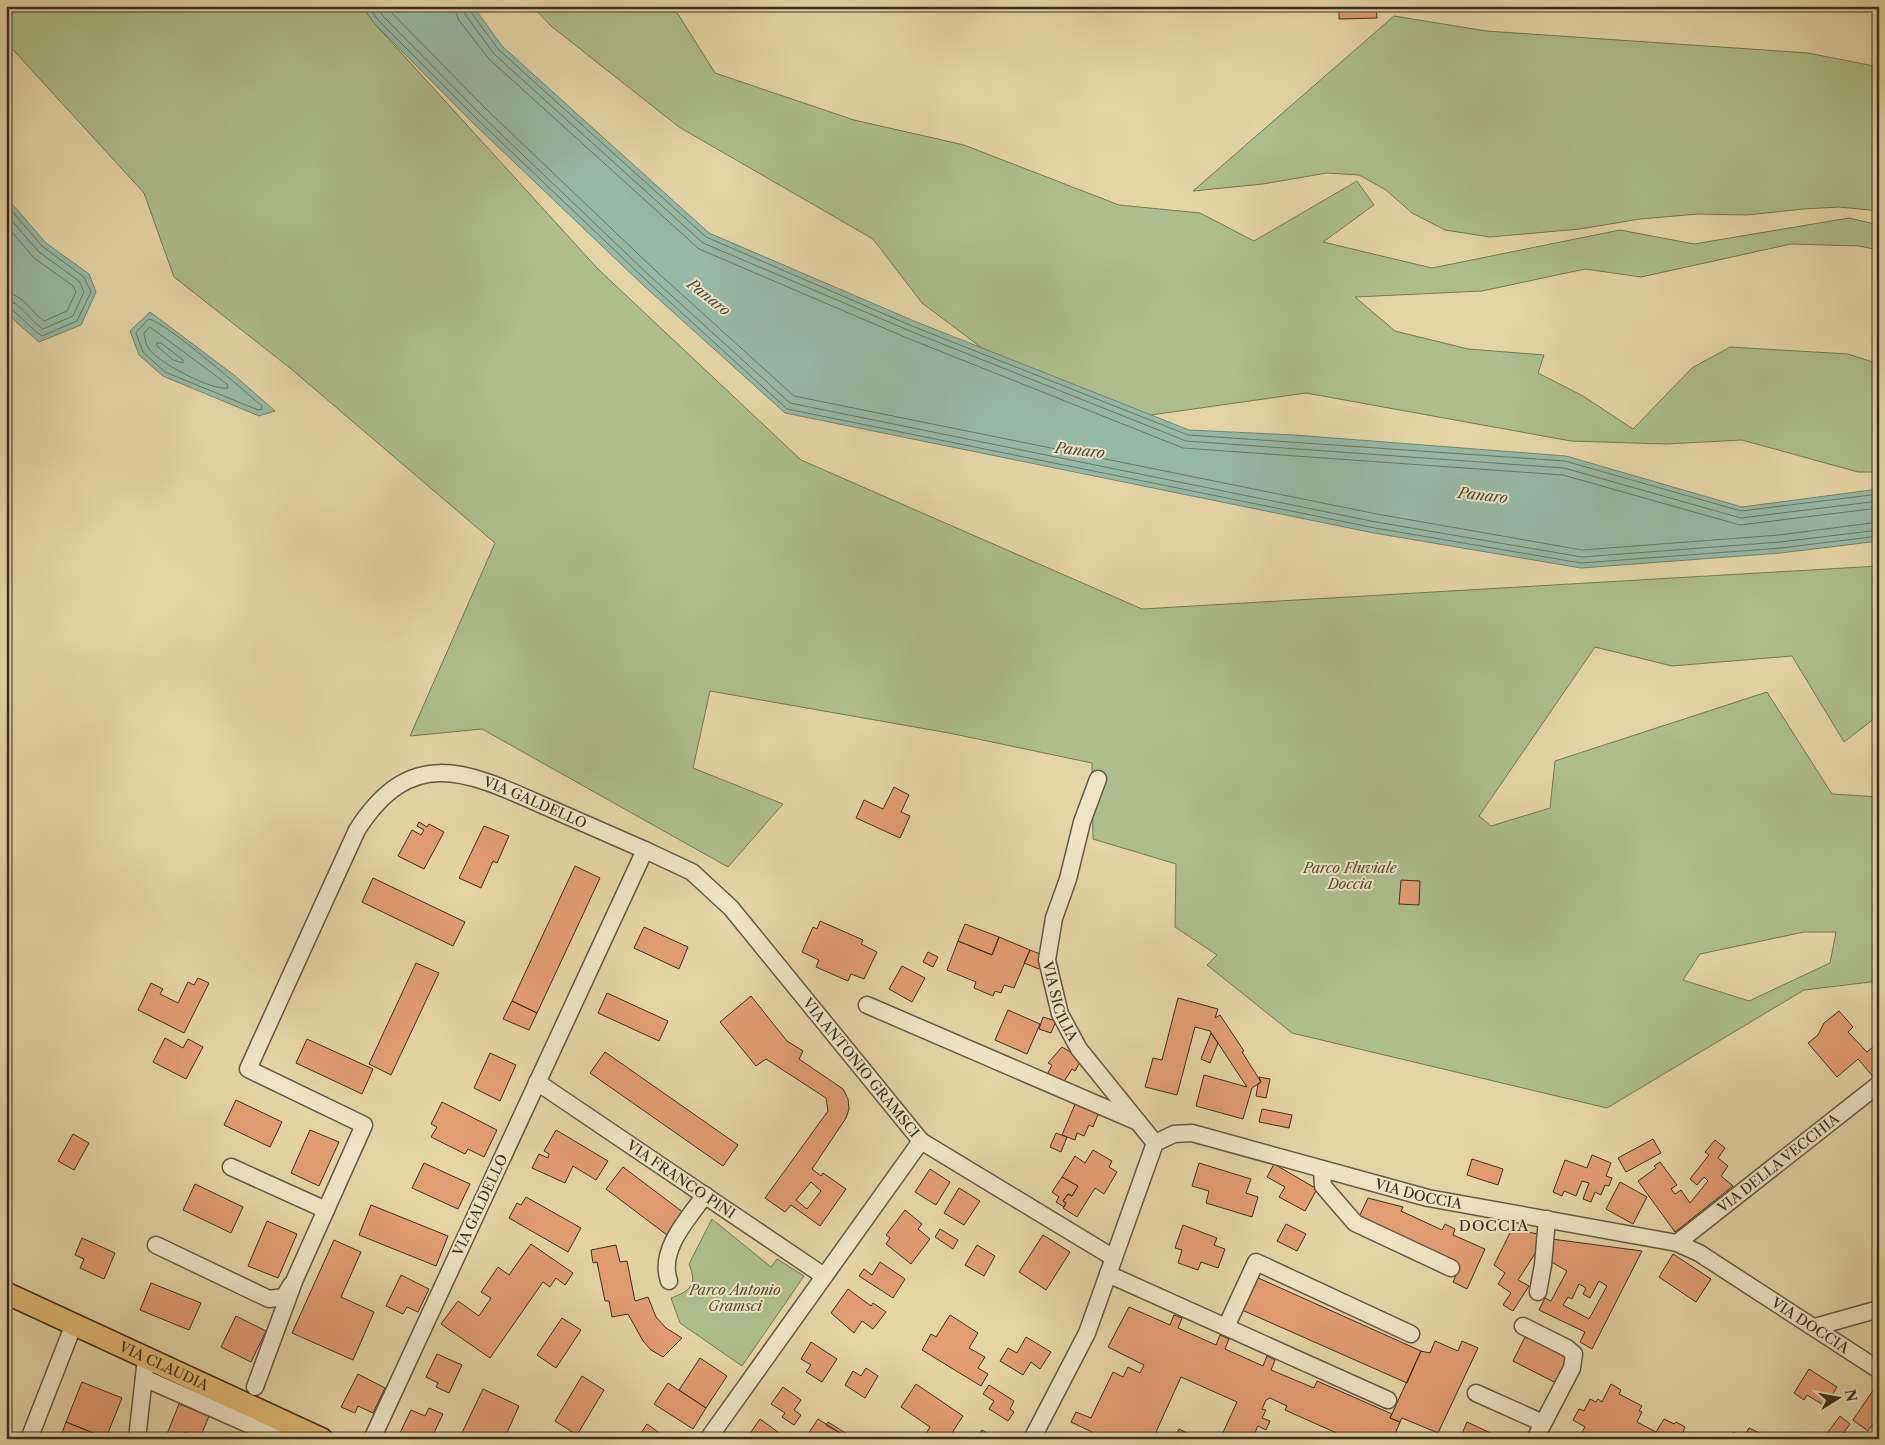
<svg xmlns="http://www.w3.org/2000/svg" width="1885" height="1445" font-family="'Libre Caslon Text',serif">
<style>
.green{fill:#adbe8c;stroke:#747656;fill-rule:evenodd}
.water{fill:#96b9a5;stroke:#728170}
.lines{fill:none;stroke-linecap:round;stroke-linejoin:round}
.shore{stroke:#697462;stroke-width:1}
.building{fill:#e39d73;stroke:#3c2e20;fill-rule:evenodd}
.minor-casing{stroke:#665842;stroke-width:19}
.major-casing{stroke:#3c2e20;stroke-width:24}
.minor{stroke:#eee4c5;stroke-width:16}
.major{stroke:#e2ba73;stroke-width:21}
.labels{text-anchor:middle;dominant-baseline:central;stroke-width:4;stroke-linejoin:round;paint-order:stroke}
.street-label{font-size:14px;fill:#3c2e20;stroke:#eee4c5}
.park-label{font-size:14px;font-style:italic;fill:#534b36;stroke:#eee4c5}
.water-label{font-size:15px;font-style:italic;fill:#4e4a3b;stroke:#eee4c5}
.neighbourhood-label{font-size:15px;letter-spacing:1px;fill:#3c2e20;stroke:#eee4c5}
</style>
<rect width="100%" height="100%" fill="#e5d5a6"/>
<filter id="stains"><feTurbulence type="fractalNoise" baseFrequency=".004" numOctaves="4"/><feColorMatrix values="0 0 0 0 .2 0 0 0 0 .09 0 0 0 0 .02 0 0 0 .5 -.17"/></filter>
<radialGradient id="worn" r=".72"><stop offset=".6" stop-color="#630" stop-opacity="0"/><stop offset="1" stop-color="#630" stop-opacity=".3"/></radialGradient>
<path class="green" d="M6 6H362L374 23 598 269 801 460 1142 609 1879 566V715L1844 742 1792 656 1672 666 1595 647 1479 816 1491 826 1550 808 1555 761 1767 692 1832 794 1879 797V981L1804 990 1607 1108 1292 1033 1207 965 1217 955 1175 927 1176 864 1093 839 1092 763 949 733 710 691 693 768 783 804 728 867 482 729 410 736 495 543 290 368 174 277 144 193 6 42ZM1804 932H1836L1830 963 1749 1001 1683 980 1700 954Z
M532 6H663L678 14 715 73 854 120 964 145 1119 205 1200 213 1254 241 1357 181 1374 205 1323 242 1432 268 1620 230 1694 244 1849 218 1879 225V250L1859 246 1791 244 1641 277 1585 269 1482 291 1355 297 1395 331 1468 349 1544 355 1538 373 1583 396 1633 429 1692 368 1730 347 1848 354 1879 364V472H1858L1742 440 1666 444 1571 441 1306 393 1151 415 1010 369 922 303 873 239 679 127 551 26Z
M1394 16 1486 31 1808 53 1879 67V211L1839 207 1803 209 1747 215 1698 214 1640 219 1580 229 1490 237 1445 230 1412 213 1386 190 1359 175 1327 173 1263 184 1193 191Z
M712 1219 771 1267 777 1259 804 1276 742 1366 680 1323 671 1298C690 1291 698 1285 689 1264Z"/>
<path class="water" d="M362 6H473L502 46 709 233 914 321 1189 430 1294 435 1566 456 1742 507 1879 489V541L1781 553 1581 568 1374 533 785 413 643 285 473 123 374 23Z
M6 197 46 243 89 274 96 292 81 325 39 342 16 322 6 309Z
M150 312 234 375 275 411 259 416 163 376 139 355 130 331Z"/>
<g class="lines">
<path class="shore" d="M368 6 378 20 477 119 647 281 787 409 1375 528 1581 563 1781 548 1879 536
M376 6 383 16 481 115 651 277 790 403 1376 522 1582 557 1780 542 1879 530
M385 6 487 110 656 271 794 396 1377 514 1582 550 1779 535 1879 522
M455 6 458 19 489 59 699 249 907 338 1183 448 1563 475 1740 525 1879 508
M463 6 465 14 494 54 703 243 910 331 1186 441 1564 468 1741 518 1879 501
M469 6 470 11 498 49 706 237 912 326 1188 435 1565 461 1741 511 1879 494
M6 204 42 246 84 277 91 292 77 321 42 336C31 330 15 308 6 307
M6 214 39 252 79 281 84 292 73 316 43 329C31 322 19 301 6 300
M6 225 34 258 73 286 76 292 67 311 44 321C31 312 23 294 6 293
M149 319C166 322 244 391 262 406V409L258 410 165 372 143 352 136 333Z
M150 327 227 384 228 388C212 391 159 363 149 349 146 345 145 339 144 334Z
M157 343H161L183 360V363L173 360 157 346Z"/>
</g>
<path class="building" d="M1339 6H1376L1377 18 1339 19Z
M894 787 909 795 901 812 910 816 900 838 856 818 864 800 883 809Z
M419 822 427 827 429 824 444 832 424 869 398 856 412 830 421 835 424 830 417 826Z
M484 826 509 836 497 863 493 861 481 888 459 878Z
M575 866 600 878 537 1013 512 1001Z
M373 878 465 922 453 946 362 902Z
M1401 880 1420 881 1419 905 1399 904Z
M820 921 863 940 861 944 877 952 864 979 851 974 848 981 816 967 819 960 802 952 813 927 817 929Z
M965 924 999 937 992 955 958 941Z
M644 927 688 947 679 969 634 948Z
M999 937 1030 950 1014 988 1004 985 1001 993 995 991 993 996 974 988 976 982 947 970 958 941 992 955Z
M1030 950 1045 956 1039 969 1024 963Z
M928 952 938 957 933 967 923 962Z
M416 963 439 973 391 1075 369 1064Z
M902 966 925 978 912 1002 889 989Z
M198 978 209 983 184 1033 138 1010 151 983 163 989 160 994 178 1003 188 982 194 985Z
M607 993 668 1021 659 1041 598 1013Z
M751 996 787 1041 803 1051 799 1059 843 1089 848 1099 849 1109 846 1118 812 1169 821 1176 823 1173 846 1189 820 1226 791 1205 785 1212 765 1198 828 1111 826 1098 766 1059 756 1066 720 1022ZM811 1182 821 1191 807 1209 796 1200Z
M1178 998 1218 1009 1215 1018 1220 1015 1244 1051 1242 1052 1261 1082 1252 1088 1243 1119 1196 1106 1204 1075 1247 1087 1210 1031 1195 1027 1177 1095 1145 1087 1153 1058 1162 1060Z
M512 1001 537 1013 529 1030 503 1019Z
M1008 1010 1040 1024 1027 1054 995 1040Z
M1839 1011 1853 1027 1848 1032 1867 1052 1879 1042V1078L1876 1080 1858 1059 1837 1077 1808 1043 1818 1035 1824 1023Z
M1043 1017 1056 1021 1051 1033 1039 1029Z
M1211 1033 1218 1043 1210 1063 1201 1059Z
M165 1038 183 1048 188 1039 203 1047 186 1079 153 1062Z
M307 1039 373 1069 362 1094 296 1063Z
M1062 1047 1082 1059 1075 1071 1072 1069 1063 1083 1048 1073 1052 1065 1048 1063Z
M605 1052 738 1145 723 1166 590 1073Z
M490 1053 516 1065 500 1101 474 1088Z
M1259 1077 1270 1079 1266 1098 1256 1096 1258 1084 1261 1082Z
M236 1100 282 1122 270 1147 224 1125Z
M442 1102 497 1130 484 1157 468 1149 465 1154 431 1137 437 1127 431 1124Z
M1076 1102 1099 1112 1093 1127 1089 1125 1084 1136 1077 1133 1075 1140 1062 1135Z
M1262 1109 1292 1115 1289 1128 1259 1122Z
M310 1130 339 1142 319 1186 291 1173Z
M556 1130 608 1161 596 1180 573 1166 565 1183 532 1168 539 1154 548 1158 549 1154 544 1151Z
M1056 1133 1067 1137 1061 1152 1050 1147Z
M73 1134 89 1143 74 1170 58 1161Z
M1653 1139 1661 1153 1626 1172 1618 1158Z
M1715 1140 1725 1148 1718 1158 1728 1166 1721 1176 1733 1186 1675 1232 1638 1181 1656 1168 1654 1166 1660 1162 1677 1185 1671 1189 1675 1194 1681 1190 1690 1203 1708 1181 1704 1177 1697 1185 1690 1179 1709 1155 1705 1152Z
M1093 1150 1112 1161 1109 1167 1117 1172 1104 1194 1095 1188 1077 1217 1063 1208 1066 1203 1063 1201 1068 1194 1072 1196 1078 1186 1062 1177 1075 1156 1085 1163Z
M1592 1155 1611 1163 1606 1176 1612 1178 1609 1186 1605 1185 1601 1195 1595 1192 1591 1202 1583 1199 1589 1183 1582 1181 1576 1196 1564 1191 1562 1196 1553 1192 1565 1160 1587 1168Z
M1472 1159 1503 1169 1498 1185 1467 1175Z
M424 1163 470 1184 458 1209 412 1188Z
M1199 1163 1251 1179 1246 1193 1258 1197 1252 1217 1206 1203 1209 1191 1192 1186Z
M1274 1164 1317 1189 1305 1211 1279 1197 1285 1187 1267 1177Z
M623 1167 684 1213 667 1235 606 1189Z
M930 1169 950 1182 936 1205 915 1192Z
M1062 1177 1078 1186 1072 1196 1068 1194 1063 1201 1066 1203 1064 1207 1056 1202 1059 1197 1052 1192Z
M1620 1182 1647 1197 1633 1224 1606 1209Z
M195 1184 243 1207 231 1233 183 1210Z
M959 1188 980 1201 964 1225 944 1213Z
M526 1197 581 1228 568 1252 509 1218 517 1203 521 1205Z
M1368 1198 1403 1207 1401 1211 1442 1230 1445 1224 1455 1229 1453 1235 1485 1249 1467 1289 1453 1282 1460 1266 1358 1219Z
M371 1205 448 1236 436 1266 359 1235Z
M905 1210 922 1224 918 1229 930 1239 911 1264 886 1244 890 1238 886 1235Z
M267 1221 297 1234 278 1278 248 1266Z
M1286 1224 1306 1234 1297 1251 1277 1241Z
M1183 1225 1217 1238 1214 1245 1225 1249 1218 1268 1201 1262 1198 1270 1178 1263 1182 1250 1175 1248Z
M940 1229 958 1240 953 1249 935 1237Z
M1512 1229 1538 1234V1249L1518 1280 1529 1286 1513 1311 1503 1305 1511 1293 1498 1284 1505 1273 1494 1265Z
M1043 1235 1070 1252 1046 1290 1019 1272Z
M82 1238 115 1253 104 1279 80 1268 84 1259 75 1255Z
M1552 1239 1642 1251 1592 1349 1580 1342 1585 1332 1539 1310 1545 1298 1551 1301 1567 1271 1548 1260ZM1599 1281 1607 1286 1589 1319 1563 1305 1568 1297 1572 1299 1579 1284 1586 1288 1583 1294 1590 1298Z
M334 1240 361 1252 341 1297 374 1312 353 1360 292 1333Z
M531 1244 573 1273 565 1285 556 1278 550 1287 543 1282 490 1358 441 1324 458 1301 479 1316 491 1298 481 1292 498 1267 509 1275Z
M616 1245 620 1262 627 1261 635 1301 648 1297 656 1317 666 1328 682 1338 663 1357 651 1350 643 1341 628 1314 612 1317 609 1301H605L597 1262 593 1263 591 1250Z
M977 1245 995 1256 984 1276 965 1265Z
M1673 1254 1711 1279 1696 1302 1659 1277Z
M880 1262 905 1279 893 1298 859 1276 864 1269 872 1275Z
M401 1275 429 1289 418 1312 407 1307 403 1314 386 1306Z
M1256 1277 1421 1351 1407 1383 1242 1310Z
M151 1283 201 1303 189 1330 140 1310Z
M848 1289 871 1306 873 1303 886 1312 873 1329 862 1321 854 1333 831 1313Z
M1129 1307 1170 1325 1174 1315 1182 1318 1178 1328 1216 1345 1220 1335 1229 1339 1225 1349 1263 1366 1267 1356 1275 1360 1271 1370 1314 1388 1317 1381 1392 1414 1390 1418 1400 1422 1393 1439H1350L1285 1410 1287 1406 1270 1398 1266 1400 1262 1409 1266 1410 1262 1418 1270 1421 1266 1430 1258 1426 1252 1439H1220L1237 1402 1181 1377 1156 1432 1172 1439H1089L1092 1432 1071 1422 1076 1412 1091 1418 1113 1372 1123 1377 1128 1367 1140 1373 1144 1365 1108 1347Z
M950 1315 978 1333 969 1348 985 1357 978 1368 988 1374 981 1386 922 1350 931 1334 936 1337Z
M236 1316 266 1331 251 1362 221 1347Z
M562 1318 581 1330 556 1368 537 1355Z
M1026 1337 1051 1352 1040 1369 1031 1362 1023 1375 1000 1361 1008 1348 1017 1353Z
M1525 1337 1571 1357 1558 1384 1513 1361Z
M1435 1341 1458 1351 1462 1341 1478 1348 1438 1433 1402 1418 1400 1422 1390 1418 1421 1351 1430 1353Z
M811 1342 837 1359 822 1382 806 1372 811 1365 801 1359Z
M437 1354 462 1365 449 1393 436 1387 438 1383 426 1377Z
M700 1358 727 1376 706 1408 679 1390Z
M866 1368 878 1376 865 1398 845 1385 853 1371 861 1376Z
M1809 1369 1837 1387 1825 1406 1807 1395 1804 1400 1794 1393Z
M358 1374 385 1388 373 1413 358 1406 355 1413 341 1407Z
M582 1376 604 1390 577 1435 555 1421Z
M82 1382 122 1398 106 1438 66 1422Z
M668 1383 706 1408 693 1429 654 1404Z
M916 1384 963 1416 948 1439H931L925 1435 930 1427 901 1407Z
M1611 1384 1621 1390 1619 1394 1642 1406 1639 1411 1642 1412 1637 1422 1656 1432 1664 1419 1674 1424 1676 1422 1685 1427 1682 1435 1689 1439H1583L1579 1437 1585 1427 1573 1420 1579 1409 1584 1411 1590 1399 1596 1402 1598 1399 1602 1402Z
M989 1385 1014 1401 1010 1409 1014 1412 1008 1421 989 1409 994 1401 983 1394Z
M1876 1386 1879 1388V1415L1868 1431 1853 1420Z
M783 1387 801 1400 794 1410 801 1415 794 1425 782 1417 785 1413 771 1404Z
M483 1389 519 1406 504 1439 492 1434 490 1439H459Z
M179 1404 209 1416 200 1438 184 1432 181 1439 167 1434Z
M429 1408 443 1414 431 1439 398 1437 411 1410 425 1416Z
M1840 1416 1850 1424 1839 1439H1828L1825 1436Z
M760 1419 778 1432 774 1439H746Z
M818 1419 842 1434 840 1439 806 1437Z
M66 1422 106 1438 105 1439H60Z
M828 1422 855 1439H840L842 1434 826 1425Z
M1467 1422 1497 1436 1496 1439H1460Z
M647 1424 668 1439H637Z
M1749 1428 1764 1435 1762 1439H1729L1733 1432 1744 1437Z
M1179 1429 1187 1433 1185 1439H1175Z
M982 1430 996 1439H976Z
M1844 1432 1854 1439H1839Z"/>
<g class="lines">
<defs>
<g id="minor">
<path id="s1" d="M1098 779 1082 822 1068 879 1054 918 1047 960 1060 1014 1079 1049 1155 1143"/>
<path id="s2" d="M645 850 692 872 731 908 921 1141 708 1439"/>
<path d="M867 1005 1138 1122"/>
<path id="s3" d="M537 1082 824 1276"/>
<path d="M921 1141 1114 1258"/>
<path d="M231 1167 326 1210"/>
<path d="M1322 1169 1323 1186 1355 1223 1451 1268"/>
<path id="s4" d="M1677 1243 1879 1084"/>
<path d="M156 1245 269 1299 284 1297 291 1285"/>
<path d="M1108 1274 1388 1400"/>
<path d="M669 1281C658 1250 688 1219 705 1195"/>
<path d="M1538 1292 1543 1265 1547 1219"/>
<path d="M1523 1326 1567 1348 1574 1354 1572 1368 1535 1439"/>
<path d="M1226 1327 1256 1262 1411 1334"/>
<path d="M1815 1327 1879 1309"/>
<path d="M144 1378 282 1439"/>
<path id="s5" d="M255 1387 295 1279 364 1125 248 1069 357 830C410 747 464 770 540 804 575 819 610 835 645 850L372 1439"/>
<path d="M1476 1393 1543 1423"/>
<path d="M29 1439 74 1324"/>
<path d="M137 1439 145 1367"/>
<path id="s6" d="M1032 1439 1087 1333 1155 1143 1174 1134 1192 1133 1428 1198 1677 1243 1699 1253 1879 1370"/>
</g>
<g id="major">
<path id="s7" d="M6 1293 322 1439"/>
</g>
</defs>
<use href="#minor" class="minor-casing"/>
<use href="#major" class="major-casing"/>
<use href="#minor" class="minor"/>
<use href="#major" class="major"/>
</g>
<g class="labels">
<g class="street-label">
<text stroke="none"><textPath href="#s5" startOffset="881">VIA GALDELLO</textPath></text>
<text stroke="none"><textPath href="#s1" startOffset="232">VIA SICILIA</textPath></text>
<text stroke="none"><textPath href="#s2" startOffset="311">VIA ANTONIO GRAMSCI</textPath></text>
<text stroke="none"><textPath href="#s4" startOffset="129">VIA DELLA VECCHIA</textPath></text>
<text stroke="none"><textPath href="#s3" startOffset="174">VIA FRANCO PINI</textPath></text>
<text stroke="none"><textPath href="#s6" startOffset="595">VIA DOCCIA</textPath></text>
<text transform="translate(480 1205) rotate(-65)">VIA GALDELLO</text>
<text stroke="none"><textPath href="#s6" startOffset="1015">VIA DOCCIA</textPath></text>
<text stroke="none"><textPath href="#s7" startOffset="174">VIA CLAUDIA</textPath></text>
</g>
<g class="park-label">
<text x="1350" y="868">Parco Fluviale<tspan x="1350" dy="16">Doccia</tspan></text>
<text x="735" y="1290">Parco Antonio<tspan x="735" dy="16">Gramsci</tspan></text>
</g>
<g class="water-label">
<text transform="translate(709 297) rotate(38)">Panaro</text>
<text transform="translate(1080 450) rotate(6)">Panaro</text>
<text transform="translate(1483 495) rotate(6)">Panaro</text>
</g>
<g class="neighbourhood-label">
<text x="1494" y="1225">DOCCIA</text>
</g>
</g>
<rect width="1885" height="1445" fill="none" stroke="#e5d5a6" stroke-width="25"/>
<rect x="8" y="8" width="1870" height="1430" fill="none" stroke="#3c2e20" stroke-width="2.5"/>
<rect x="12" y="12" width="1860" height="1420" fill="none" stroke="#3c2e20"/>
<g transform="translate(1838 1398) rotate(79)" stroke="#eee4c5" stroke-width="4" paint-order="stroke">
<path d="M0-4L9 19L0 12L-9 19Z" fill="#3c2e20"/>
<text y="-8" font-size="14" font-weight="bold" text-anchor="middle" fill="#3c2e20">N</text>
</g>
<rect width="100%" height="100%" filter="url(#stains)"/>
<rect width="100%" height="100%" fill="url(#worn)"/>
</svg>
